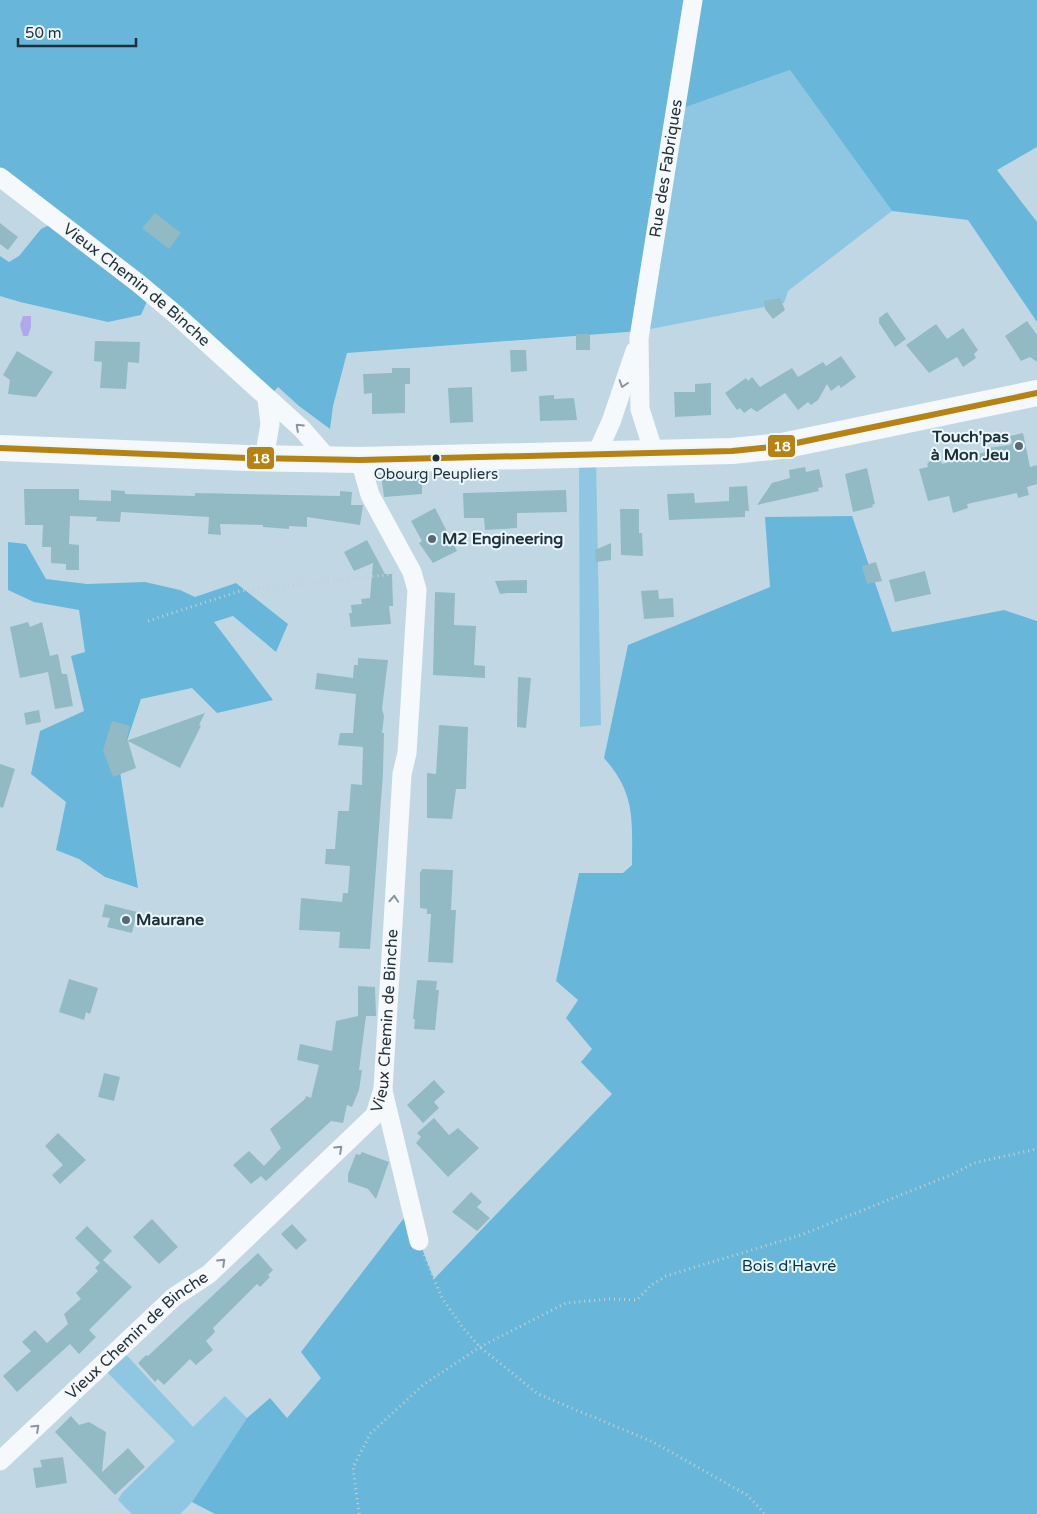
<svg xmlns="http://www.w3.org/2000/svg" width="1037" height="1514" font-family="'Varela Round',sans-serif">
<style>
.green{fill:#8fc6e2}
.forest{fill:#68b7da}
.water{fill:#afa8ea}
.building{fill:#91bac5}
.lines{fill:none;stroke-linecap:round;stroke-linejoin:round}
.path{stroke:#c8cfd2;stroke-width:3;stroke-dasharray:1 4;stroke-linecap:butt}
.minor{stroke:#f6f9fb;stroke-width:19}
.secondary{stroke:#f6f9fb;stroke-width:26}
.bus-1-casing{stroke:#ebf8ff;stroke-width:10}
.bus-1{stroke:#b68211;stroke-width:6}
.oneway{stroke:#8a949a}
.poi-dot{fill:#586a74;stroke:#ebf8ff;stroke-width:2}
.bus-dot{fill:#1f2f38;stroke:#ebf8ff;stroke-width:2}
.labels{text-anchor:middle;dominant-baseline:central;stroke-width:4;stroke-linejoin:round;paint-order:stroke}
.bus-label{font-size:15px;fill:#1f2f38;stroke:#ebf8ff}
.street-label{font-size:16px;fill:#1f2f38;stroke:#ebf8ff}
.poi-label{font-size:16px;font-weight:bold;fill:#1f2f38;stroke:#ebf8ff;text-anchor:start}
.park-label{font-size:16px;fill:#01354b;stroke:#ebf8ff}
.line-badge{stroke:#ebf8ff;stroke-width:2}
.badge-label{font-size:14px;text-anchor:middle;font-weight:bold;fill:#fff}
</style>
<rect width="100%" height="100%" fill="#c1d8e4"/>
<path class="green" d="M790 70 892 211 788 291 784 303 640 331 675 111Z
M596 455 601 725 580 727 579 456Z
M120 1348 193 1427 225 1396 247 1418 192 1502 180 1514H132L118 1500 122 1493 175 1441 101 1366Z"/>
<path class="forest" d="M0 0H1037V147L997 170 1037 222V322L968 220 892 211 790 70 675 111 640 331 347 353 333 406 330 429 299 406 278 387 267 399 148 299 141 315 108 322 20 302 0 296V256L9 262 19 256 41 229 57 221 0 177Z
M852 516 892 632 1004 610 1037 621V1514H215L192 1502 247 1418 270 1398 287 1418 321 1378 301 1352 411 1209 419 1241 434 1279 612 1094 581 1062 592 1049 566 1018 578 1000 556 981 579 873H623L632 865C632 820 636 794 604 758L628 645 770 587 765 517Z
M8 542 26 544 46 579 87 584 145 582 180 590 195 597 236 583 288 624 276 652 233 616 214 622 273 700 217 713 192 688 141 699 119 765 138 888 105 877 79 859 56 850 66 802 31 774 40 731 84 711 71 656 85 652 79 610 34 602 8 590Z"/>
<path class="water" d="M23 316H31V327L28 336H23L20 325Z"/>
<path class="building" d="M155 213 181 233 169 249 142 228Z
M0 223 18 237 8 250 0 244Z
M780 298 785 310 773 319 765 309 764 301Z
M887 312 906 339 895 347 879 323V318Z
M1027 321 1037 335V362L1030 357 1021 361 1005 336Z
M936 324 947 339 963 328 978 350 974 354 976 358 963 367 957 357 929 373 906 345Z
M576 334H590V350H576Z
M95 341 140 342 139 363 128 362 126 389 100 388 102 362 94 361Z
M510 350H526L527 371 511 372Z
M17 351 53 372 36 397 8 394 10 380 3 375Z
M841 356 856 377 841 388 839 385 831 391 827 384 818 400 811 405 808 402 798 410 785 393 757 412 751 408 744 413 740 408 737 410 725 393 746 378 748 381 752 377 760 387 792 368 798 377 823 362 826 366Z
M392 368H410V384H405V413L372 414V393L364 394 363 374 392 373Z
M711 383V415L675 417 674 392H695V384Z
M472 387 473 422 450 423 448 388Z
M554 395V399L574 398 577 420 540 421 539 396Z
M1023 433 1030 467 1037 465V484L1027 487 1029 495 1018 498 1017 493 967 504 968 508 953 513 949 496 928 501 919 469 928 467 927 464 933 458 941 461 942 464 989 451 988 448 1009 445 1012 443 1010 436Z
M805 467 806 472 819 469 823 487 818 488 819 491 757 505 772 483 790 478 789 470Z
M867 468 875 504 872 505 873 507 853 512 845 474Z
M413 474 422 475V494L384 497 381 475Z
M747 486 749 511H745V517L669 520 667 494 694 493 695 503 729 501V487Z
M24 489H79V500L111 501V490L125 491V494L195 496V493L340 496V491L352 492 351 505H363L360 525 307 517V527L289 526V529L263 527V525L220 524 221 535 208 534 209 517 121 512 120 522 96 521 97 517 70 516 69 544 79 545V570H66V564L51 563V547H42L43 525H25Z
M566 490 567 512 517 513V528L485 530 484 518H464L463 493Z
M435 508 457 551 433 563 419 543 422 541 411 521Z
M620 509H639V533H642L643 556 621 555Z
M367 540 385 574H392L393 606H389L391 624 351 627 349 613H352L351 605 362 604 361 599 370 598 373 563 354 571 344 552Z
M611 543V560L596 562 595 550Z
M876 562 882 581 867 584 862 566Z
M925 571 931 594 895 602 889 580Z
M527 580V593H508L500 594 495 581Z
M658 590 659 599 673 598 674 617 644 619 641 591Z
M435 592 455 593 454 625 476 626 474 665 485 666V678L433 675Z
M28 622 30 627 42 622 50 656 58 654 62 674H67L73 706 55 709 48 672 20 678 10 627Z
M358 658 388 660 382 709 384 716 382 733H384L383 773 370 949 339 948 340 932 299 930 301 898 342 902 343 893H348L350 866 325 864 326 849H335L338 811H349L351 784 362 785 363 747 338 745 340 733H353L356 694 315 689 317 673 353 678 354 665H358Z
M518 677 531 678 526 728 517 727Z
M39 710 41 722 26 725 24 713Z
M205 713 199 725 201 726 180 768 128 741 136 768 113 777 103 750 112 721 130 726 126 741Z
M439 725 468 727 466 789H456L452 819 427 818V773L436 774Z
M0 764 15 769 3 808 0 807Z
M422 869 453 870 451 910H456L453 963 428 962 431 914H427V909L420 908V873Z
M105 904 137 912 132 933 107 927 110 918 102 917Z
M69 979 98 988 90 1014 86 1012 84 1020 59 1012Z
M417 980 437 981 436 990H439L435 1030 414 1029 415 1019H413Z
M358 986 375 987 376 1016H366L359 1070H362L359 1090 352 1107 347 1105 343 1123 331 1121 266 1181 261 1176 251 1184 233 1165 249 1151 264 1166 281 1148 270 1129 305 1099 306 1096 311 1098 319 1065 297 1060 300 1044 332 1051 336 1021 358 1016Z
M104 1073 120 1077 114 1101 98 1097Z
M434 1080 445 1092 434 1102 439 1108 423 1123 407 1105Z
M434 1118 449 1135 458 1128 479 1148 448 1177 416 1143 421 1137 417 1133Z
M58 1133 86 1160 60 1184 52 1175 63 1165 45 1146Z
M362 1152 389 1162 376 1199 368 1189 348 1182V1174L356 1154 360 1155Z
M471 1192 482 1202 477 1207 490 1218 477 1231 452 1212Z
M152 1219 178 1247 159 1264 133 1237Z
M292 1224 307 1240 296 1250 281 1234Z
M87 1226 112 1251 100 1263 75 1238Z
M258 1253 273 1270 268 1275 270 1277 260 1287 257 1284 213 1328 215 1332 206 1341 213 1350 196 1365 190 1359 164 1385 158 1379 155 1382 138 1363 146 1355 148 1356Z
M103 1260 132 1287 89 1330 96 1337 79 1354 70 1344 17 1392 3 1376 31 1351 22 1342 35 1330 47 1343 68 1324 64 1314 81 1299 76 1293 98 1271 95 1268Z
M71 1416 79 1425 89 1422 106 1432 102 1472 128 1448 145 1467 115 1495 55 1432Z
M63 1457 67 1483 36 1488 33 1468 42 1467 40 1460Z"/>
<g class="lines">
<path class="path" d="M148 621 240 591 394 574
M424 1255 442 1298 463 1328 480 1347 538 1394 653 1442 747 1495 765 1514
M359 1514 353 1467 371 1433 423 1385 480 1347 566 1303 610 1299 637 1300 650 1286 666 1276 801 1235 953 1174 974 1163 1037 1149"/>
<g class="minor">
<path id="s1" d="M0 177 138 283 174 313 302 429 328 459"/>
<path id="s2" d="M654 453 640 409 639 338 693 0"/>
<path d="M596 455 611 422 635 351"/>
<path d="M264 459 270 424 267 399"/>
<path d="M383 1091 419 1241"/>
<path id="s3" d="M0 1461 174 1297 209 1274 375 1115 383 1089 402 774 407 753 417 590 412 572 370 495 360 460"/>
</g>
<path class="secondary" d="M0 448 247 458 360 460 732 451 782 446 1037 393"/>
<defs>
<path id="bus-1" d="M0 448 247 458 360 460 732 451 782 446 1037 393"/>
</defs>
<use href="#bus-1" class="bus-1-casing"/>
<use href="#bus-1" class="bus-1"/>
</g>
<defs><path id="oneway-chevron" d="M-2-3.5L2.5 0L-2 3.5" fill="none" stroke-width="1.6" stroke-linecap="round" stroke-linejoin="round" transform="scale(1.25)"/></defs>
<g class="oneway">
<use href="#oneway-chevron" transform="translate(623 384) rotate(108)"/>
<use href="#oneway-chevron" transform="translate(299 427) rotate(-137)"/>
<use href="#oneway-chevron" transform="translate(394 899) rotate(-87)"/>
<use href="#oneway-chevron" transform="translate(339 1149) rotate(-43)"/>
<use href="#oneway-chevron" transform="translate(222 1262) rotate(-44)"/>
<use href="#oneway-chevron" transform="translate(36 1428) rotate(-43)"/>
</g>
<g class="poi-dot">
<circle cx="1019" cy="446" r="5"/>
<circle cx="432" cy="539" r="5"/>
<circle cx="126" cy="920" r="5"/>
</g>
<circle class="bus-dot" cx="436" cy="458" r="4.5"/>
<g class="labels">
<g class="bus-label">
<text x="436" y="474">Obourg Peupliers</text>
</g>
<g class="street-label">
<text stroke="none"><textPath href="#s2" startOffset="289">Rue des Fabriques</textPath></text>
<text stroke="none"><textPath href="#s1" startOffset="174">Vieux Chemin de Binche</textPath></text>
<text stroke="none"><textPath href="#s3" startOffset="606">Vieux Chemin de Binche</textPath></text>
<text stroke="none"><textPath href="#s3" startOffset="186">Vieux Chemin de Binche</textPath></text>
</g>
<g class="poi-label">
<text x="1009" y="437" text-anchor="end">Touch'pas<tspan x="1009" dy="18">à Mon Jeu</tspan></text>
<text x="442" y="539">M2 Engineering</text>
<text x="136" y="920">Maurane</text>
</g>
<g class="park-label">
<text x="789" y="1266">Bois d'Havré</text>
</g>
</g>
<g class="line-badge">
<rect x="767" y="434" width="29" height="24" rx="5" fill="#b68211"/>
<rect x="246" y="446" width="29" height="24" rx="5" fill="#b68211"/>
</g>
<g class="badge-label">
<text x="782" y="451">18</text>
<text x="261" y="463">18</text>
</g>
<path d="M18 38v8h118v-8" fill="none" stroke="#1f2f38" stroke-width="2.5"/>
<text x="25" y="38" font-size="15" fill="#1f2f38" stroke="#ebf8ff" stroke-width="4" paint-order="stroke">50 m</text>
</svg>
